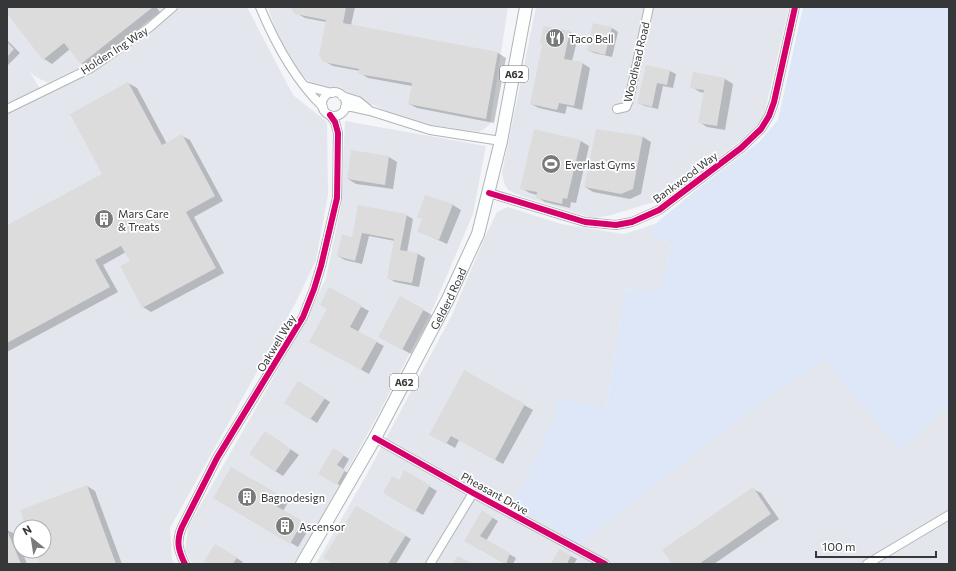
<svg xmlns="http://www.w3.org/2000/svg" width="956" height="571" font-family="Commissioner,sans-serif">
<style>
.built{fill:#e3e7ed;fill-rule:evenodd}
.green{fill:#dee7f7}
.shadow{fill:#0003}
.building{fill:#dcdcdd}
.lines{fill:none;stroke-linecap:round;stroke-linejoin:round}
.minor-casing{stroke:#b3b4b6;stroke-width:10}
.primary-casing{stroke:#b3b4b6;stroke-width:14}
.minor{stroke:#fdfefe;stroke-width:8}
.primary{stroke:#fdfefe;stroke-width:12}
.cycleway-casing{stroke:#fff;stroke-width:8}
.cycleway{stroke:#d6006c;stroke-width:6}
.labels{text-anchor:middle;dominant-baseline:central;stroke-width:3.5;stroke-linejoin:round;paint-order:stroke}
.shield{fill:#fff;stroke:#727374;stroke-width:1}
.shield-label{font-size:10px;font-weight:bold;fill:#363739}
.poi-label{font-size:11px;fill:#363739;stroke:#fff;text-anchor:start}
.street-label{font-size:11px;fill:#363739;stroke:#fff}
</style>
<rect width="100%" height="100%" fill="#f3f5f8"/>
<path class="built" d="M7 7H247L293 95 327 122 328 195 316 260 296 302 170 528 172 560 175 564H7ZM151 20 100 61 41 90 30 72 36 77 48 83 89 63ZM20 527H44V551H20Z
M268 7H508L490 124 483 130 478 132 423 124 403 118 384 110 351 95 342 88 334 87 324 88 312 84 296 69 276 32Z
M536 7H789L764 116 754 130 667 198 608 216 593 218 521 196 508 190 504 183 502 173Z
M345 121 486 146 473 214 433 308 379 413 296 564H192L185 550 188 527 304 324 326 278 341 206Z
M508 207 561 224 624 234 655 224 651 234 672 245 660 292 626 288 606 409 557 412 513 505 755 407 824 360 901 451 945 408 949 413V564H316L368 472 452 315 485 237 497 212Z"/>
<path class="green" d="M803 7H949V413L945 409 901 451 824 360 755 407 580 544 513 505 557 412V397L606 409 626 288 660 292 672 245 651 234 655 224 696 190 759 142 778 120Z"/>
<path class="shadow" d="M7 7H156L160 12 90 68 81 63 70 49 52 64 44 59 7 13Z
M292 7H355L351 25 498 53 506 58 494 123 417 108 409 104 412 86 368 78 360 73V71L333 66 324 61 326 22 305 18 296 13Z
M544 27 570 32 578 37 572 61 582 63 590 68 582 110 567 106 565 114 539 108 531 104 543 45Z
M612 28 618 32 612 57 594 53 588 50Z
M7 40 20 53 7 66Z
M646 66 670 71 676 74 673 88 663 86 658 109 645 106 638 103Z
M694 74 725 79 733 84 725 130 707 127 699 122 705 93 700 92 692 87Z
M128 83 137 88 167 144 182 136 190 140 223 201 194 217 224 273 151 312 143 307 131 262 126 252 103 265 118 292 7 352V226L104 174Z
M597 130 643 137 651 142 641 194 630 199 593 192 585 187Z
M581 141 589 146 576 203 571 202 570 208 545 202 537 197V195L530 193 521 188Z
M389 157 397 162 393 189 356 184 348 179Z
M425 196 453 205 461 210 447 244 418 231 423 219Z
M359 206 406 215 413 219 407 252 418 254 425 258 419 287 395 282 388 278 395 241 369 236 362 264 345 260 338 256 353 238Z
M329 289 369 311 358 332 384 346 369 374 318 346 328 308Z
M400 297 432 315 411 354 387 341Z
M464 372 533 410 503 464 459 440 455 448 430 434Z
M305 386 330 402 317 423 285 403Z
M273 437 299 455 283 476 275 471Z
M334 449 349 459 343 470 351 475 343 487 319 473Z
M231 468 289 501 283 511 310 527 298 547 214 498Z
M405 472 437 491 423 515 384 492 399 481Z
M87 486 95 491 122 564H41L36 551H44V527H28Z
M753 489 761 493 779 519 714 564H673Z
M357 507 411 539 396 564H335Z
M483 512 498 521 486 541 516 558 513 564H506L465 541Z
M7 530 15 534 20 547V551H22L27 564H7Z
M215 545 243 562 241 564H203Z
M560 551 577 559 574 564H552Z"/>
<path class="building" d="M7 7H153L81 64 64 43 43 60 7 14Z
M290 7H346L343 23 498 52 486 119 408 104 412 83 358 74 359 69 323 62 319 55 326 20 295 14Z
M593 23 612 27 605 55 587 50Z
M543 26 570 31 564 59 583 62 574 106 559 103 557 110 530 104 542 45 540 44Z
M7 42 14 49 7 57Z
M646 65 670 70 667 85 657 83 652 107 637 103Z
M693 72 725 78 717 126 698 123 704 90 690 88Z
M128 82 162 145 182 134 215 196 186 212 216 268 142 308 120 266 130 261 121 246 95 260 110 287 7 343V225L102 174 70 114Z
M534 129 581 140 567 199 563 198 562 204 536 198 537 192 520 189Z
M596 129 643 136 633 189 621 194 584 187Z
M351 150 389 156 385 185 347 179Z
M425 195 453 204 439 240 417 232 422 219 417 217Z
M358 205 407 214 400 250 418 253 412 283 387 279 394 239 362 233 355 261 337 256 342 234 352 237Z
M329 287 362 305 350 327 377 341 361 370 309 342 327 309 320 305Z
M400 296 424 309 402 350 378 337Z
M464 370 525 404 495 460 451 436 446 444 429 435Z
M298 381 325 398 310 420 284 403Z
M265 431 291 449 275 472 249 454Z
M333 448 344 455 337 465 345 470 337 485 318 474Z
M231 467 282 496 276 506 303 521 290 544 213 498Z
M404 470 430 485 415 512 383 493 392 476 399 480Z
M87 485 116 564H40L35 551H44V527H26L20 510Z
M753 487 771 514 699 564H672L662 550Z
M356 506 406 535 388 564H333L323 558Z
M482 510 493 517 480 536 510 553 506 564 464 541Z
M7 530 21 564H7Z
M215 544 237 557 233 564H202Z
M559 549 571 555 567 564H551Z
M458 556 474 564H452Z"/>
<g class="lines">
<defs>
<path id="minor" d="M260 7C275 43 295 80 323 107
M305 86 332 93
M322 104a12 12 0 1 1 24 0a12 12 0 1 1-24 0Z
M342 96 358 101 368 109
M345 107H352L370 111 430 130 501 141
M7 109 91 68 150 27 173 7
M617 109 626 107 629 100 649 7
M489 193 585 222 616 225 632 222 659 210 741 148 761 129 769 116 774 102 795 7
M375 438 473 493 605 564
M185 564C178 550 176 541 182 527L217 458 303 317 314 289 321 266 337 198 338 133 335 122 330 115
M430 564 473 493
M867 564 949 515"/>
<g id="primary">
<path id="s1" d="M302 564 375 438 448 299 478 234 501 141 526 7"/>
</g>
</defs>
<use href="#minor" class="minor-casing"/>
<use href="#primary" class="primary-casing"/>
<use href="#minor" class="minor"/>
<use href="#primary" class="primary"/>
<defs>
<path id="cycleway" d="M489 193 585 222 616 225 632 222 659 210 741 148 761 129 769 116 774 102 795 7
M375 438 473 493 605 564
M185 564C178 550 176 541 182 527L217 458 303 317 314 289 321 266 337 198 338 133 335 122 330 115"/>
</defs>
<use href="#cycleway" class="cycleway-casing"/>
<use href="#cycleway" class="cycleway"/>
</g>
<defs>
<symbol id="restaurant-disc" viewBox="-11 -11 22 22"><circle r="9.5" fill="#787a7c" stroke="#fff"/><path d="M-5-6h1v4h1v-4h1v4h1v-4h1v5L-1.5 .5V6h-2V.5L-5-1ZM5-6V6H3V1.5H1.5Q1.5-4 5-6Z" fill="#fff"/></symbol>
<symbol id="stadium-disc" viewBox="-11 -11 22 22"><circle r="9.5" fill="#787a7c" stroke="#fff"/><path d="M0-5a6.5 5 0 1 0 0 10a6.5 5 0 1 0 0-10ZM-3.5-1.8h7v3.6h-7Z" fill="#fff"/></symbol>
<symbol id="building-disc" viewBox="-11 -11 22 22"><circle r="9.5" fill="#787a7c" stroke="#fff"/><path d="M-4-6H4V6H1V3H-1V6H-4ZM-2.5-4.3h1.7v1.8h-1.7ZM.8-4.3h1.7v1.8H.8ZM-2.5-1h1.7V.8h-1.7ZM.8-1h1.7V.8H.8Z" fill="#fff"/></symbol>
</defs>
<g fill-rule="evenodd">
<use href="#restaurant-disc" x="544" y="27" width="22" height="22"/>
<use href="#stadium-disc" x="540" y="153" width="22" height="22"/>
<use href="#building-disc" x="93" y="208" width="22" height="22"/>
<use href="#building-disc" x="236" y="486" width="22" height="22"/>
<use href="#building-disc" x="274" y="515" width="22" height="22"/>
</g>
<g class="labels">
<g class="shield">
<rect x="500" y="66" width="28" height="16" rx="3"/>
<rect x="390" y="374" width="28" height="16" rx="3"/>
</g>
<g class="shield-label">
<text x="514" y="74">A62</text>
<text x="404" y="382">A62</text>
</g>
<g class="poi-label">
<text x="569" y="38">Taco Bell</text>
<text x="565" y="164">Everlast Gyms</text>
<text x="118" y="213">Mars Care<tspan x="118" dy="13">&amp; Treats</tspan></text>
<text x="261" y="497">Bagnodesign</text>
<text x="299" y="526">Ascensor</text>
</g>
<g class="street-label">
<text transform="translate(114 50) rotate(-33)">Holden Ing Way</text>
<text transform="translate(636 62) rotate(-77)">Woodhead Road</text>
<text transform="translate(685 177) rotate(-37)">Bankwood Way</text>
<text stroke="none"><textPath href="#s1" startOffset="303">Gelderd Road</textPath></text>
<text transform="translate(276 343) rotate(-59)">Oakwell Way</text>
<text transform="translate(495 493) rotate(29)">Pheasant Drive</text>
</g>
</g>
<rect width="956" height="571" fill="none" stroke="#363739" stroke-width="16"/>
<g transform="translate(32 539) rotate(330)"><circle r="19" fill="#ffffff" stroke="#afafb0"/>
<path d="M0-3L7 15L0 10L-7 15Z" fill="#787a7c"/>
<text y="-6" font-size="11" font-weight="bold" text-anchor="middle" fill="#363739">N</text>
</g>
<path d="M816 551v6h120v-6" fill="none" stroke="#363739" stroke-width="2"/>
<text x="822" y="551" font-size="12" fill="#363739" stroke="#ffffff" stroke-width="3" paint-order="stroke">100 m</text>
</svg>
